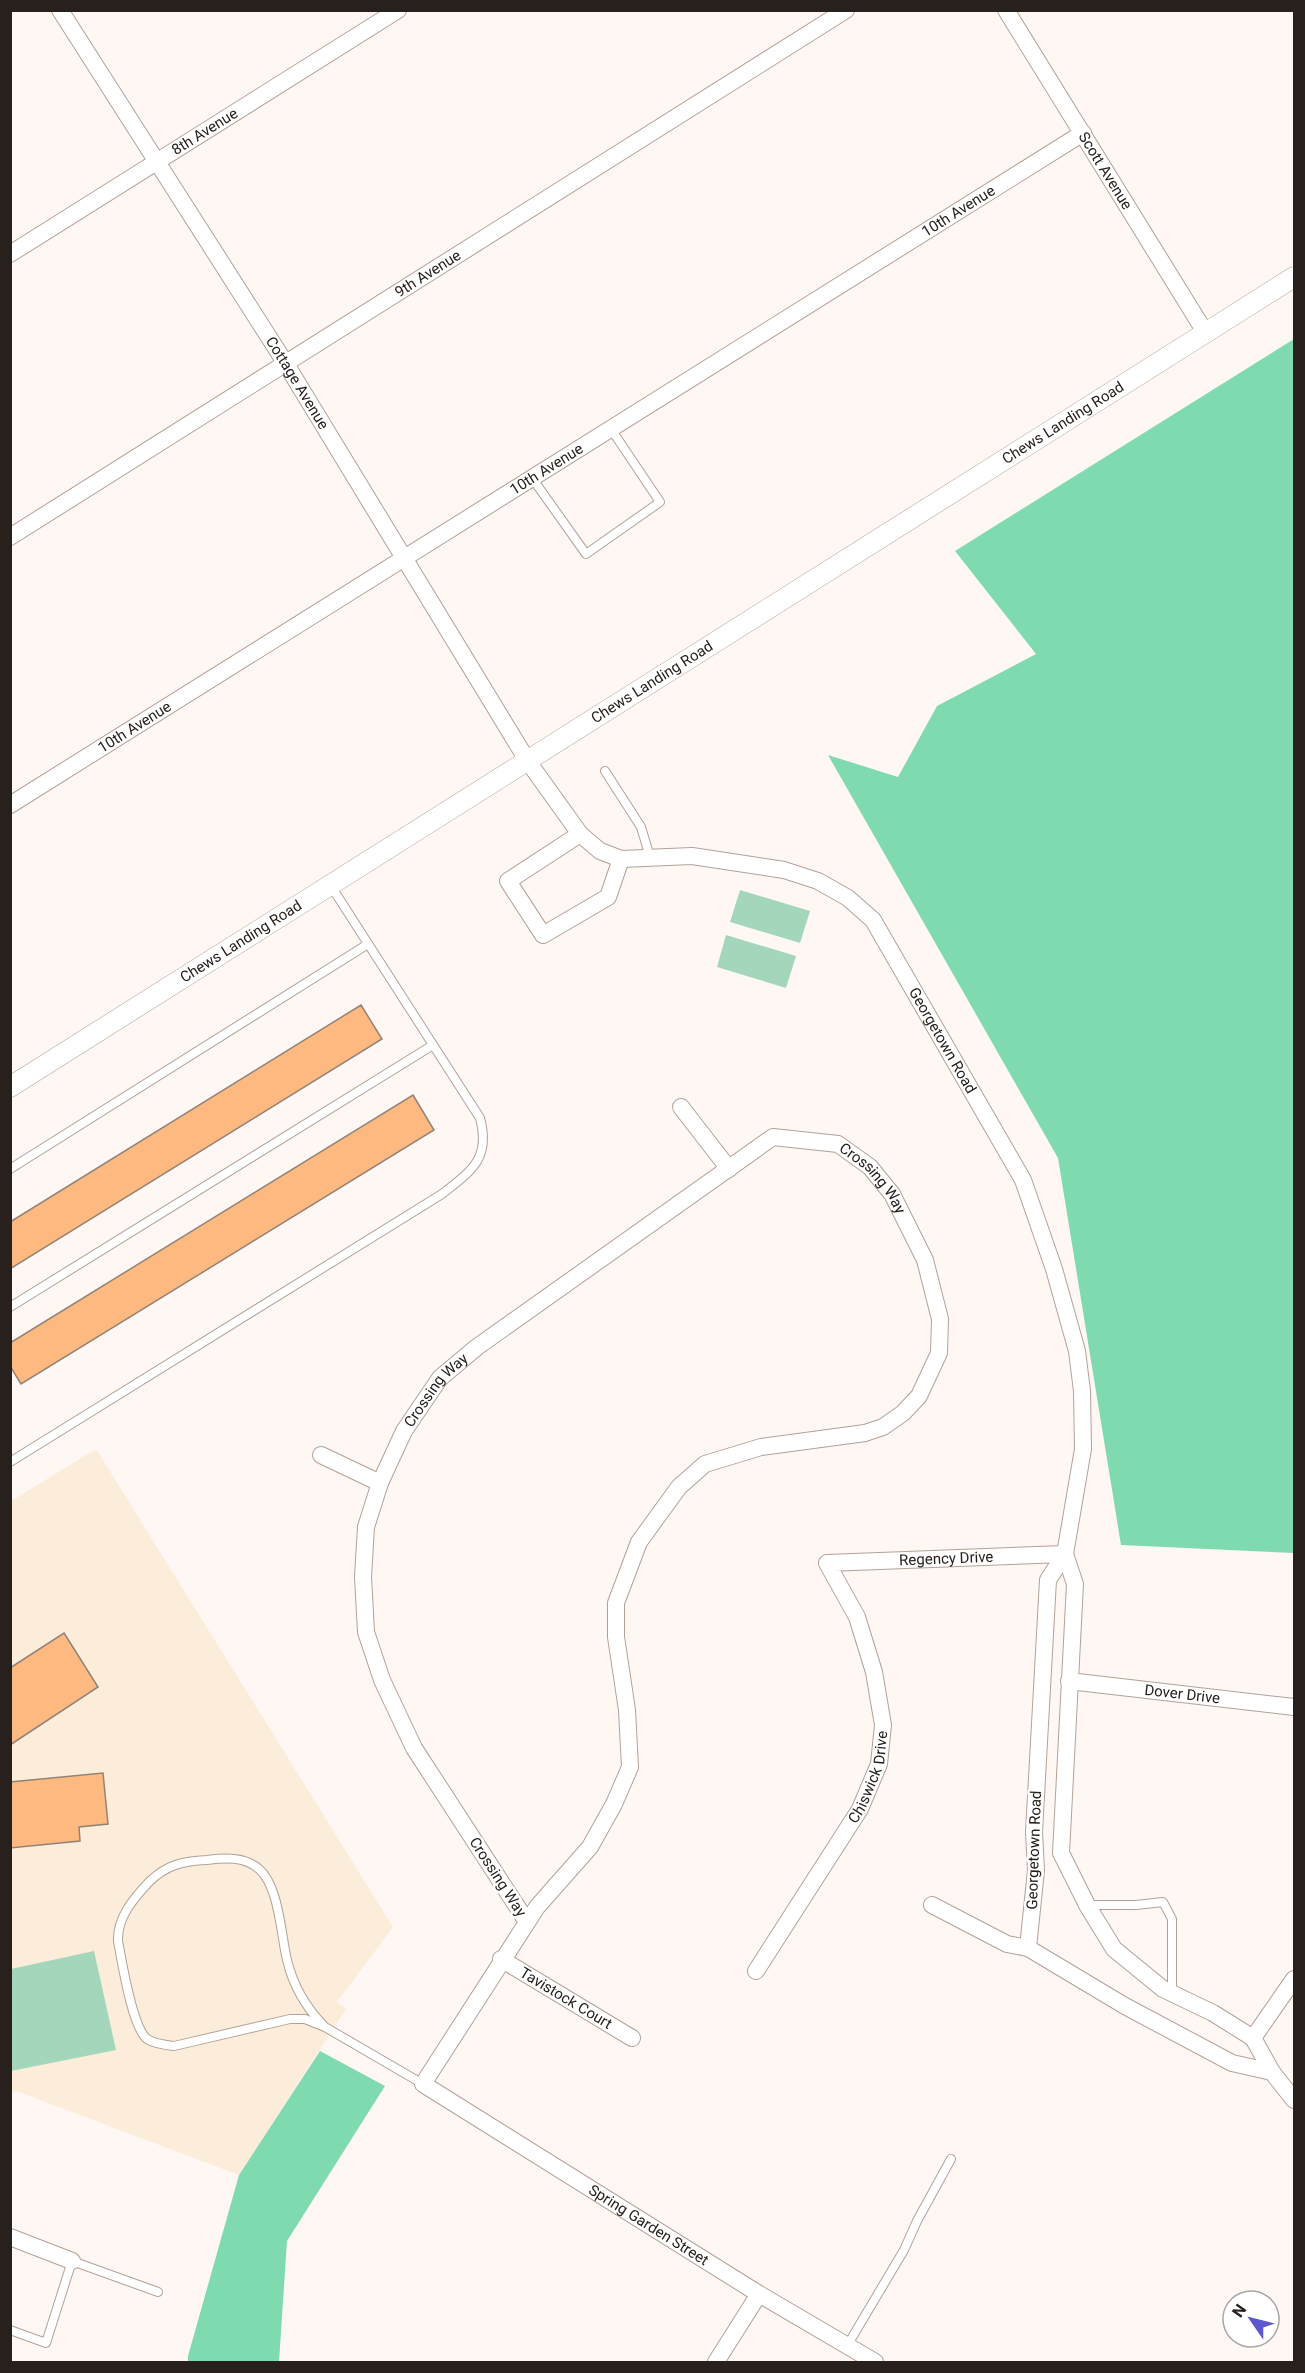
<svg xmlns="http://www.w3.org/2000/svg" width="1305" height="2373" font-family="Roboto,sans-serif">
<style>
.education{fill:#fbedd9}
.green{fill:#a3d6bb}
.forest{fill:#80daaf}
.building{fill:#feb981;stroke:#928377;stroke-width:1.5}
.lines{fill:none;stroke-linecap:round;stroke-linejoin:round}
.service-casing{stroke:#b3a197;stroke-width:10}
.minor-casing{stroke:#b3a197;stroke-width:18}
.tertiary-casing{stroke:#b3a197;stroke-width:21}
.service{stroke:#fff;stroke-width:8}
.minor{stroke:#fff;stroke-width:16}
.tertiary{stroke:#fff;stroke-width:20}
.labels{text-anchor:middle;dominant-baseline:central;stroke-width:5;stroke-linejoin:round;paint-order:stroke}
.street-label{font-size:15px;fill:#27201c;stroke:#fff}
</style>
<rect width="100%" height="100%" fill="#fff7f3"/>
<path class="education" d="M96 1449 393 1927 337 2002 346 2009 239 2175 19 2092 11 2091V1501Z"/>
<path class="green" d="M740 890 810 911 800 943 730 922Z
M726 935 796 956 786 988 717 967Z
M94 1951 116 2050 11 2071V1969Z"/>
<path class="forest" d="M1294 339V1553L1121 1545 1058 1158 828 755 898 777 937 706 1036 654 955 551Z
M320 2051 385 2086 287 2241 279 2362H188V2356L239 2175Z"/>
<path class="building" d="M361 1005 382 1039 10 1269V1222Z
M413 1095 434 1130 21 1384 10 1366V1343Z
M64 1633 98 1687 10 1745V1668Z
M103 1773 108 1824 79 1827 80 1841 10 1848V1782Z"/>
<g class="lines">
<defs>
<path id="service" d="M532 478 586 554 660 502 611 429
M605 771 641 827 650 857
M10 1169 368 944
M10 1307 433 1045
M10 1462 442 1194C471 1171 491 1159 480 1118L331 886
M1088 1905H1136L1163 1902 1172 1919V1994
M325 2027 305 2019H290L174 2046C165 2045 155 2044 147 2039 132 2027 122 1962 118 1941 117 1918 133 1899 149 1882 166 1865 183 1861 207 1860 225 1858 244 1856 259 1869 279 1886 281 1935 287 1960 293 1985 306 2008 325 2027L423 2084
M10 2330 46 2343 72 2261 158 2292
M847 2346 904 2250 917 2221 951 2159"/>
<g id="minor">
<path id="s1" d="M60 10 286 364 527 760 580 834 600 851 621 859 692 856 784 870 818 881 848 898 873 920 1023 1180 1054 1269 1077 1351 1082 1391 1083 1449 1065 1554 1048 1580 1034 1832 1036 1870 1028 1948"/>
<path id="s2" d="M1006 10 1205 332"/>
<path id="s3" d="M10 254 398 10"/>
<path id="s4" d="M10 537 846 10"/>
<path id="s5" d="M10 805 1083 133"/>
<path d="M580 834 508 881 543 935 608 897 621 859"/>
<path d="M681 1107 729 1169"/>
<path d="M321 1455 380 1483"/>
<path d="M1065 1554 1075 1584 1061 1853 1087 1905 1114 1949 1163 1989 1213 2013 1253 2038"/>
<path id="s6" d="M1069 1681 1294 1707"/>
<path d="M932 1905 1007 1944 1028 1948 1125 2006 1232 2063 1272 2072"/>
<path id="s7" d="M527 1922 414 1748 382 1680 366 1632 363 1577 366 1527 380 1483 404 1431 440 1378 477 1347 773 1137 838 1144 870 1167 892 1194 925 1260 940 1319 939 1353 919 1396 903 1413 883 1427 865 1433 761 1447 705 1464 679 1487 639 1542 616 1603V1637L627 1710 630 1767 614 1804 590 1847 537 1907 423 2084 759 2294 875 2362"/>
<path id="s8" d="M501 1959 632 2038"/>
<path id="s9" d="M756 1971 860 1809 879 1764 883 1725 874 1672 857 1617 827 1563 1065 1554"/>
<path d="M1294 1979 1253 2038 1272 2072 1294 2100"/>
<path d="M10 2237 72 2261"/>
<path d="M716 2362 759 2294"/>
</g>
<g id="tertiary">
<path id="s10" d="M10 1087 1294 277"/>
</g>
</defs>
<use href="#service" class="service-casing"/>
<use href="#minor" class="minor-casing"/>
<use href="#tertiary" class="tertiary-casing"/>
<use href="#service" class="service"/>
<use href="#minor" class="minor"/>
<use href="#tertiary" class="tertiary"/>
</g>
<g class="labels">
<g class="street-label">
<text stroke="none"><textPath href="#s3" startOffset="230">8th Avenue</textPath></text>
<text stroke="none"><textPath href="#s2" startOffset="189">Scott Avenue</textPath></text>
<text stroke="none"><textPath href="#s5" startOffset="1119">10th Avenue</textPath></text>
<text stroke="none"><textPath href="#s4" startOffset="494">9th Avenue</textPath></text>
<text stroke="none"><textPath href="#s1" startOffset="442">Cottage Avenue</textPath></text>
<text stroke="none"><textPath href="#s10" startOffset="1245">Chews Landing Road</textPath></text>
<text stroke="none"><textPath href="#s5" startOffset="633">10th Avenue</textPath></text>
<text stroke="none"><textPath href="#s10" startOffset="759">Chews Landing Road</textPath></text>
<text stroke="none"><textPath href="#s5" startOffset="147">10th Avenue</textPath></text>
<text stroke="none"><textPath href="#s10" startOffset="273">Chews Landing Road</textPath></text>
<text stroke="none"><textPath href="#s1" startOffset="1430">Georgetown Road</textPath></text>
<text stroke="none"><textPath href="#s7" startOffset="1132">Crossing Way</textPath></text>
<text stroke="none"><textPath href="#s7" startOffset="594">Crossing Way</textPath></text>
<text stroke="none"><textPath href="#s9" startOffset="573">Regency Drive</textPath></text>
<text stroke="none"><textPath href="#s6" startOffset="114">Dover Drive</textPath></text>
<text stroke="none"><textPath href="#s9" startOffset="226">Chiswick Drive</textPath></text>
<text transform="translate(1034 1850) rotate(-88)">Georgetown Road</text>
<text transform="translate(498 1877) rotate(57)">Crossing Way</text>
<text stroke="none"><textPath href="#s8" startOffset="76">Tavistock Court</textPath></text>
<text stroke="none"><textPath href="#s7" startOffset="2582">Spring Garden Street</textPath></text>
</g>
</g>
<rect width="1305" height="2373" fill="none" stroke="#27201c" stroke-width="24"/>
<g transform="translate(1251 2319) rotate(305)"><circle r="28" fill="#ffffff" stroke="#a9a6a4" stroke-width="1.5"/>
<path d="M0-4.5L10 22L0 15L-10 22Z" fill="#5e58d0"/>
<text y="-9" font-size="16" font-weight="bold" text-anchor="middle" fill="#27201c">N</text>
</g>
</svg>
